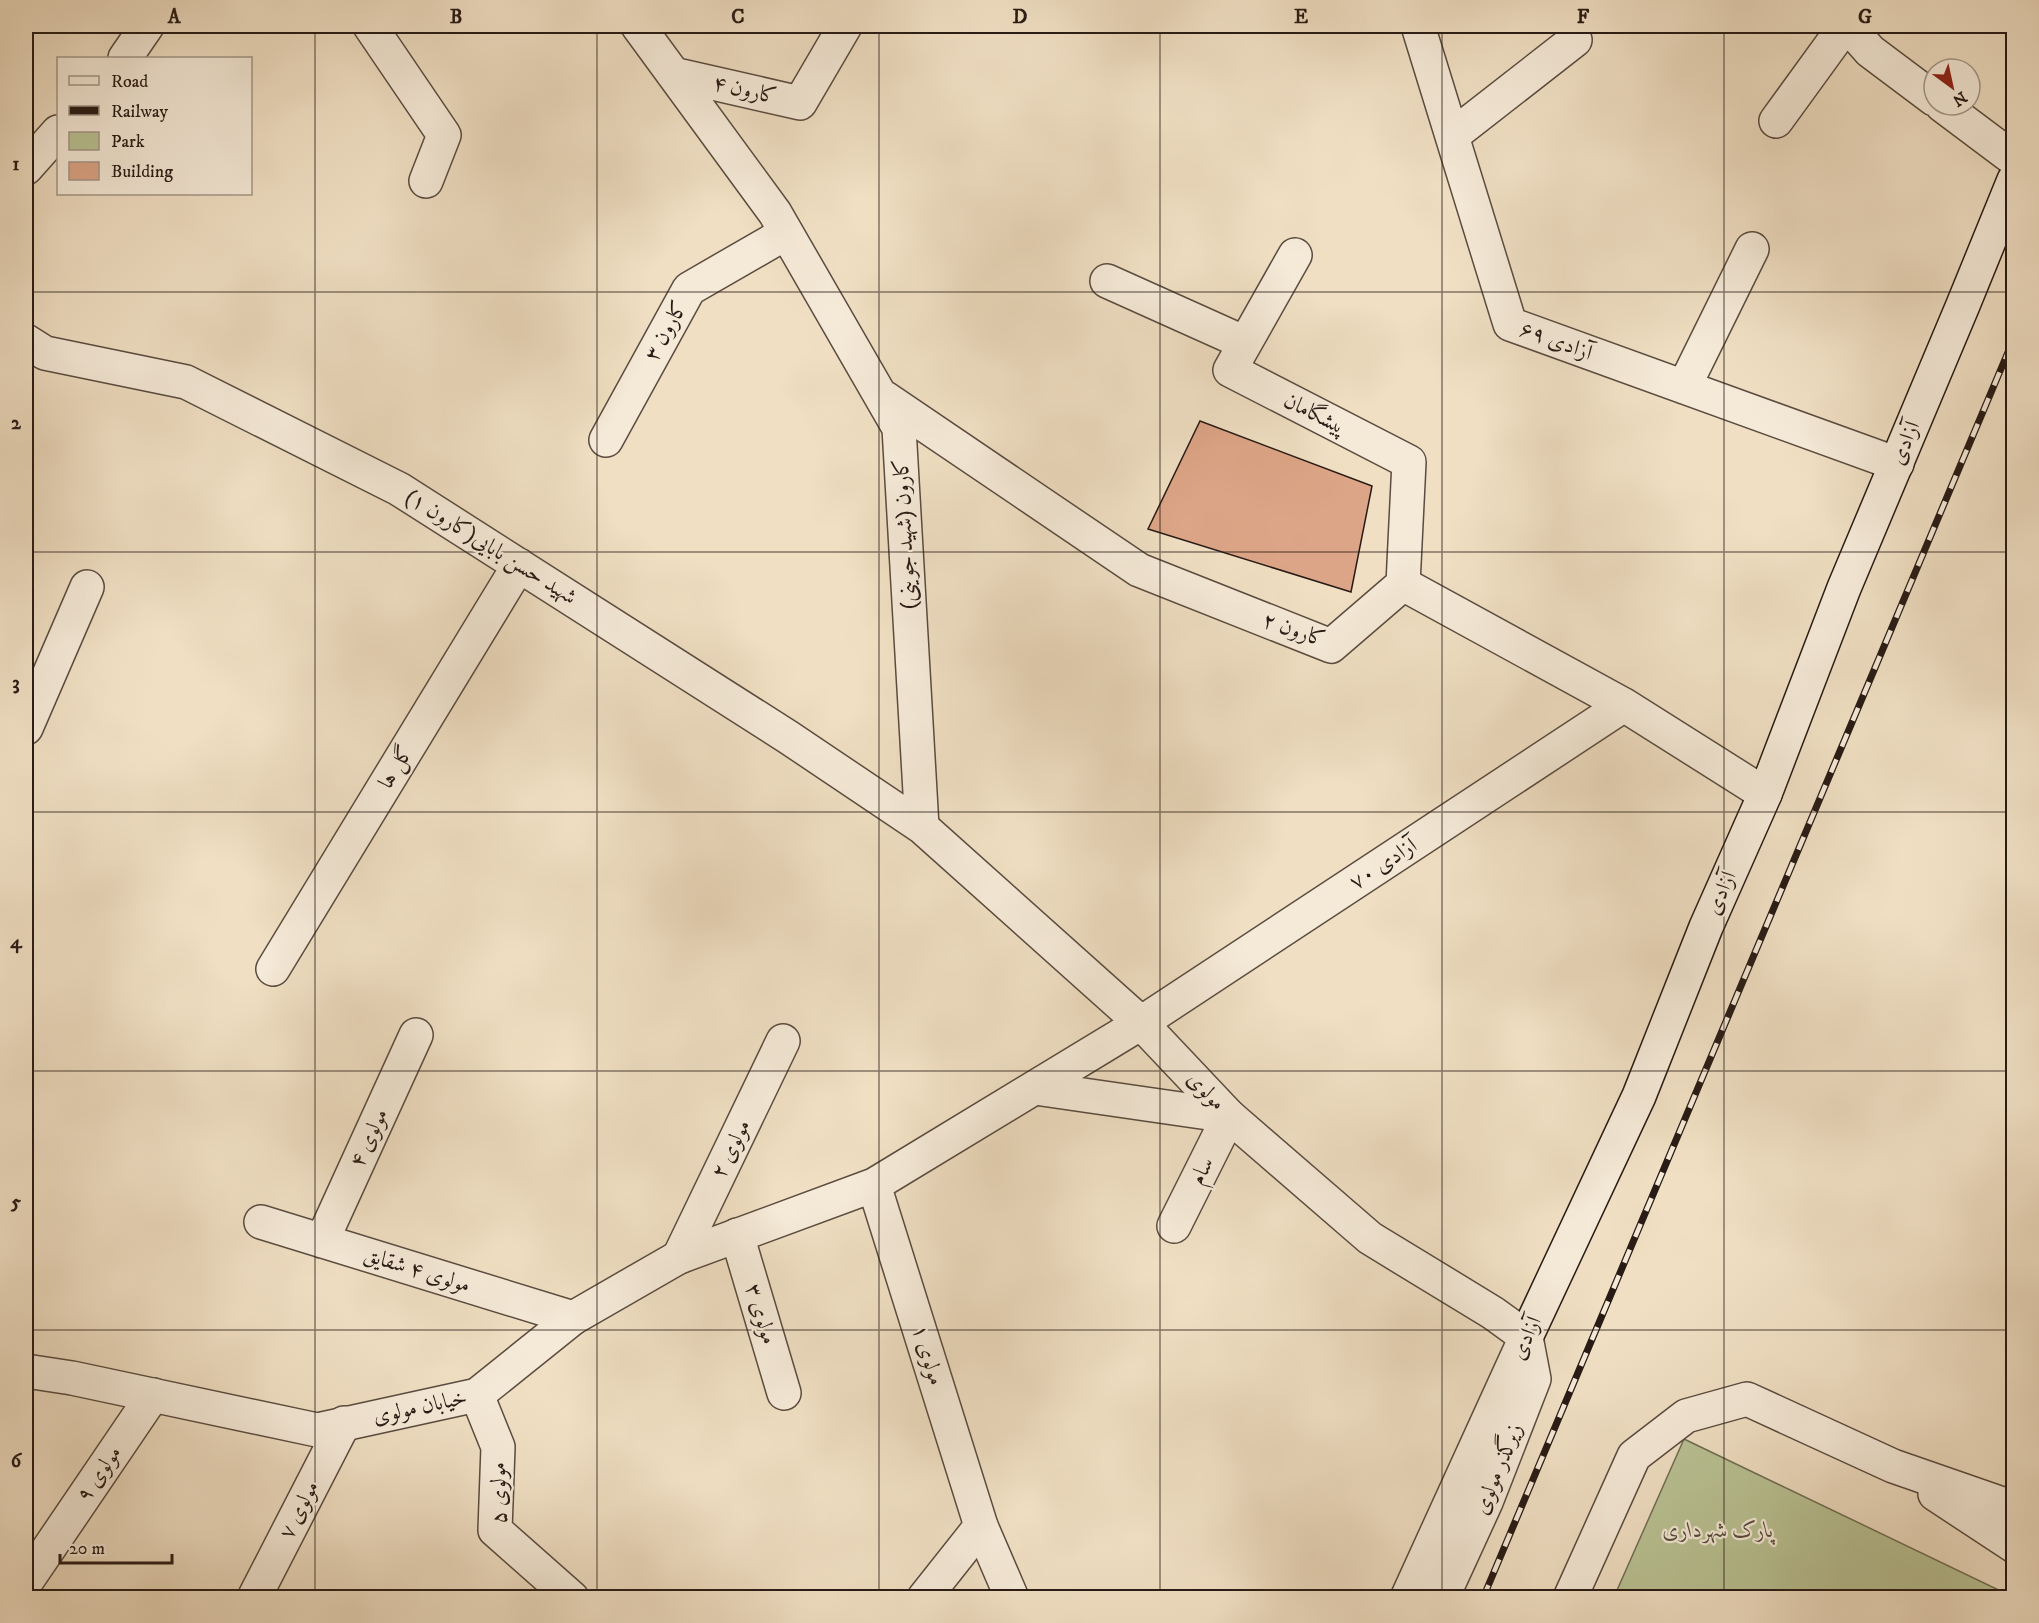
<svg xmlns="http://www.w3.org/2000/svg" width="2039" height="1623" font-family="'IM FELL DW Pica',Amiri,serif">
<style>
.green{fill:#b9c294;stroke:#706e54;stroke-width:1.5}
.building{fill:#dda587;stroke:#281b15;stroke-width:1.5}
.lines{fill:none;stroke-linecap:round;stroke-linejoin:round}
.minor-casing{stroke:#5a4c40;stroke-width:36}
.tertiary-casing{stroke:#5a4c40;stroke-width:36}
.secondary-casing{stroke:#281b15;stroke-width:36}
.minor{stroke:#f5ead8;stroke-width:33}
.tertiary{stroke:#f5ead8;stroke-width:33}
.secondary{stroke:#f5ead8;stroke-width:33}
.rail-casing{stroke:#281b15;stroke-width:7}
.rail{stroke:#f5ead8;stroke-width:4.5;stroke-dasharray:14;stroke-linecap:butt}
.grid{fill:none;stroke:#281b15;stroke-width:1.5;stroke-opacity:0.55}
.labels{text-anchor:middle;dominant-baseline:central;stroke-width:4.5;stroke-linejoin:round;paint-order:stroke}
.street-label{font-size:22px;fill:#281b15;stroke:#f5ead8}
.park-label{font-size:22px;font-style:italic;fill:#544d3b;stroke:#f5ead8}
.neatline{fill:none;stroke:#281b15;stroke-width:2}
.grid-label{font-size:20px;text-anchor:middle;font-weight:bold;fill:#281b15}
</style>
<rect width="100%" height="100%" fill="#f0dfc3"/>
<filter id="stains"><feTurbulence type="fractalNoise" baseFrequency=".00333" numOctaves="4"/><feColorMatrix values="0 0 0 0 .2 0 0 0 0 .09 0 0 0 0 .02 0 0 0 .5 -.17"/></filter>
<radialGradient id="worn" r=".72"><stop offset=".6" stop-color="#630" stop-opacity="0"/><stop offset="1" stop-color="#630" stop-opacity=".3"/></radialGradient>
<path class="green" d="M1684 1439 2007 1594 2008 1597H1614Z"/>
<path class="building" d="M1200 421 1372 486 1351 592 1148 529Z"/>
<g class="lines">
<defs>
<path id="minor" d="M370 26 444 135 426 181
M638 26 775 213 899 428 922 827 1141 1023 1624 705
M1418 26 1510 324 1897 464
M1848 26 1870 51 1934 99
M125 58 147 26
M673 74 800 103 845 26
M1942 105 2014 159
M1776 121 1845 26
M1452 136 1575 40
M26 168 58 132
M1295 255 1230 370 1409 462 1403 584
M1107 281 1245 343
M26 341 45 353 186 382 399 489 788 737 922 827
M1684 387 1752 249
M885 398 1139 570 1331 646 1403 584 1624 705 1765 794
M606 440 689 289 786 233
M26 728 87 587
M273 969 519 565
M261 1222 573 1318
M1174 1226 1229 1116
M737 1235 784 1393
M322 1241 416 1035
M679 1257 783 1041
M477 1395 498 1447 495 1530 572 1598
M26 1582 153 1395
M254 1598 344 1423
M924 1598 981 1526"/>
<path id="tertiary" d="M1035 1088 1229 1116
M874 1185 981 1526 1012 1598
M26 1371 72 1378 317 1430 477 1395 573 1318 679 1257 874 1185 1141 1023 1229 1116 1370 1238 1493 1313 1526 1337
M1935 1494 2014 1546
M1407 1598 1526 1337
M1442 1598 1486 1502 1534 1379 1526 1337
M1570 1598 1634 1456 1686 1416 1747 1399 1893 1466 2014 1508"/>
<path id="secondary" d="M1526 1337 1639 1096 1706 927 1765 794 1844 588 1963 305 2014 180"/>
</defs>
<use href="#minor" class="minor-casing"/>
<use href="#tertiary" class="tertiary-casing"/>
<use href="#secondary" class="secondary-casing"/>
<use href="#minor" class="minor"/>
<use href="#tertiary" class="tertiary"/>
<use href="#secondary" class="secondary"/>
<defs>
<path id="rail" d="M1483 1598 2014 338"/>
</defs>
<use href="#rail" class="rail-casing"/>
<use href="#rail" class="rail"/>
</g>
<path class="grid" d="M315 26V1598M597 26V1598M879 26V1598M1160 26V1598M1442 26V1598M1724 26V1598M26 292H2014M26 552H2014M26 812H2014M26 1071H2014M26 1330H2014"/>
<g class="labels">
<g class="street-label">
<text transform="translate(745 90) rotate(13)">کارون ۴</text>
<text transform="translate(666 331) rotate(-61)">کارون ۳</text>
<text transform="translate(1556 341) rotate(20)">آزادی ۶۹</text>
<text transform="translate(1315 414) rotate(27)">پیشگامان</text>
<text transform="translate(1905 443) rotate(-67)">آزادی</text>
<text transform="translate(905 534) rotate(-93)">کارون (شهید جوینی)</text>
<text transform="translate(491 547) rotate(32)">شهید حسن بابایی(کارون ۱)</text>
<text transform="translate(1294 630) rotate(19)">کارون ۲</text>
<text transform="translate(396 767) rotate(-59)">گل ها</text>
<text transform="translate(1383 864) rotate(-33)">آزادی ۷۰</text>
<text transform="translate(1721 893) rotate(-66)">آزادی</text>
<text transform="translate(1206 1091) rotate(46)">مولوی</text>
<text transform="translate(369 1138) rotate(-65)">مولوی ۴</text>
<text transform="translate(731 1149) rotate(-64)">مولوی ۲</text>
<text transform="translate(1202 1171) rotate(-63)">سام</text>
<text transform="translate(417 1270) rotate(17)">مولوی ۴ شقایق</text>
<text transform="translate(761 1314) rotate(73)">مولوی ۳</text>
<text transform="translate(1526 1338) rotate(-65)">آزادی</text>
<text transform="translate(928 1355) rotate(73)">مولوی ۱</text>
<text transform="translate(420 1407) rotate(-12)">خیابان مولوی</text>
<text transform="translate(1498 1469) rotate(-68)">زیرگذر مولوی</text>
<text transform="translate(99 1474) rotate(-56)">مولوی ۹</text>
<text transform="translate(499 1493) rotate(-91)">مولوی ۵</text>
<text transform="translate(299 1510) rotate(-63)">مولوی ۷</text>
</g>
<g class="park-label">
<text x="1718" y="1530">پارک شهرداری</text>
</g>
</g>
<rect width="2039" height="1623" fill="none" stroke="#f0dfc3" stroke-width="66"/>
<rect x="57" y="57" width="195" height="138" fill="#f5ead8" stroke="#a3978a" stroke-width="1.5"/>
<rect x="69" y="76" width="30" height="9" fill="#f5ead8" stroke="#a3978a" stroke-width="1.5"/>
<text x="111" y="87" font-size="18" fill="#281b15">Road</text>
<rect x="69" y="106" width="30" height="9" fill="#281b15" stroke="#a3978a" stroke-width="1.5"/>
<text x="111" y="117" font-size="18" fill="#281b15">Railway</text>
<rect x="69" y="132" width="30" height="18" fill="#b9c294" stroke="#a3978a" stroke-width="1.5"/>
<text x="111" y="147" font-size="18" fill="#281b15">Park</text>
<rect x="69" y="162" width="30" height="18" fill="#dda587" stroke="#a3978a" stroke-width="1.5"/>
<text x="111" y="177" font-size="18" fill="#281b15">Building</text>
<g transform="translate(1952 87) rotate(147)"><circle r="28" fill="#f5ead8" stroke="#a3978a" stroke-width="1.5"/>
<path d="M0-4.5L10 22L0 15L-10 22Z" fill="#8f2418"/>
<text y="-9" font-size="16" font-weight="bold" text-anchor="middle" fill="#281b15">N</text>
</g>
<path d="M60 1554v9h112v-9" fill="none" stroke="#281b15" stroke-width="3"/>
<text x="69" y="1554" font-size="18" fill="#281b15" stroke="#f5ead8" stroke-width="4.5" paint-order="stroke">20 m</text>
<rect x="33" y="33" width="1973" height="1557" class="neatline"/>
<g class="grid-label">
<text x="174" y="23">A</text>
<text x="456" y="23">B</text>
<text x="738" y="23">C</text>
<text x="1020" y="23">D</text>
<text x="1301" y="23">E</text>
<text x="1583" y="23">F</text>
<text x="1865" y="23">G</text>
<text x="16" y="170">1</text>
<text x="16" y="429">2</text>
<text x="16" y="689">3</text>
<text x="16" y="948">4</text>
<text x="16" y="1208">5</text>
<text x="16" y="1467">6</text>
</g>
<rect width="100%" height="100%" filter="url(#stains)"/>
<rect width="100%" height="100%" fill="url(#worn)"/>
</svg>
